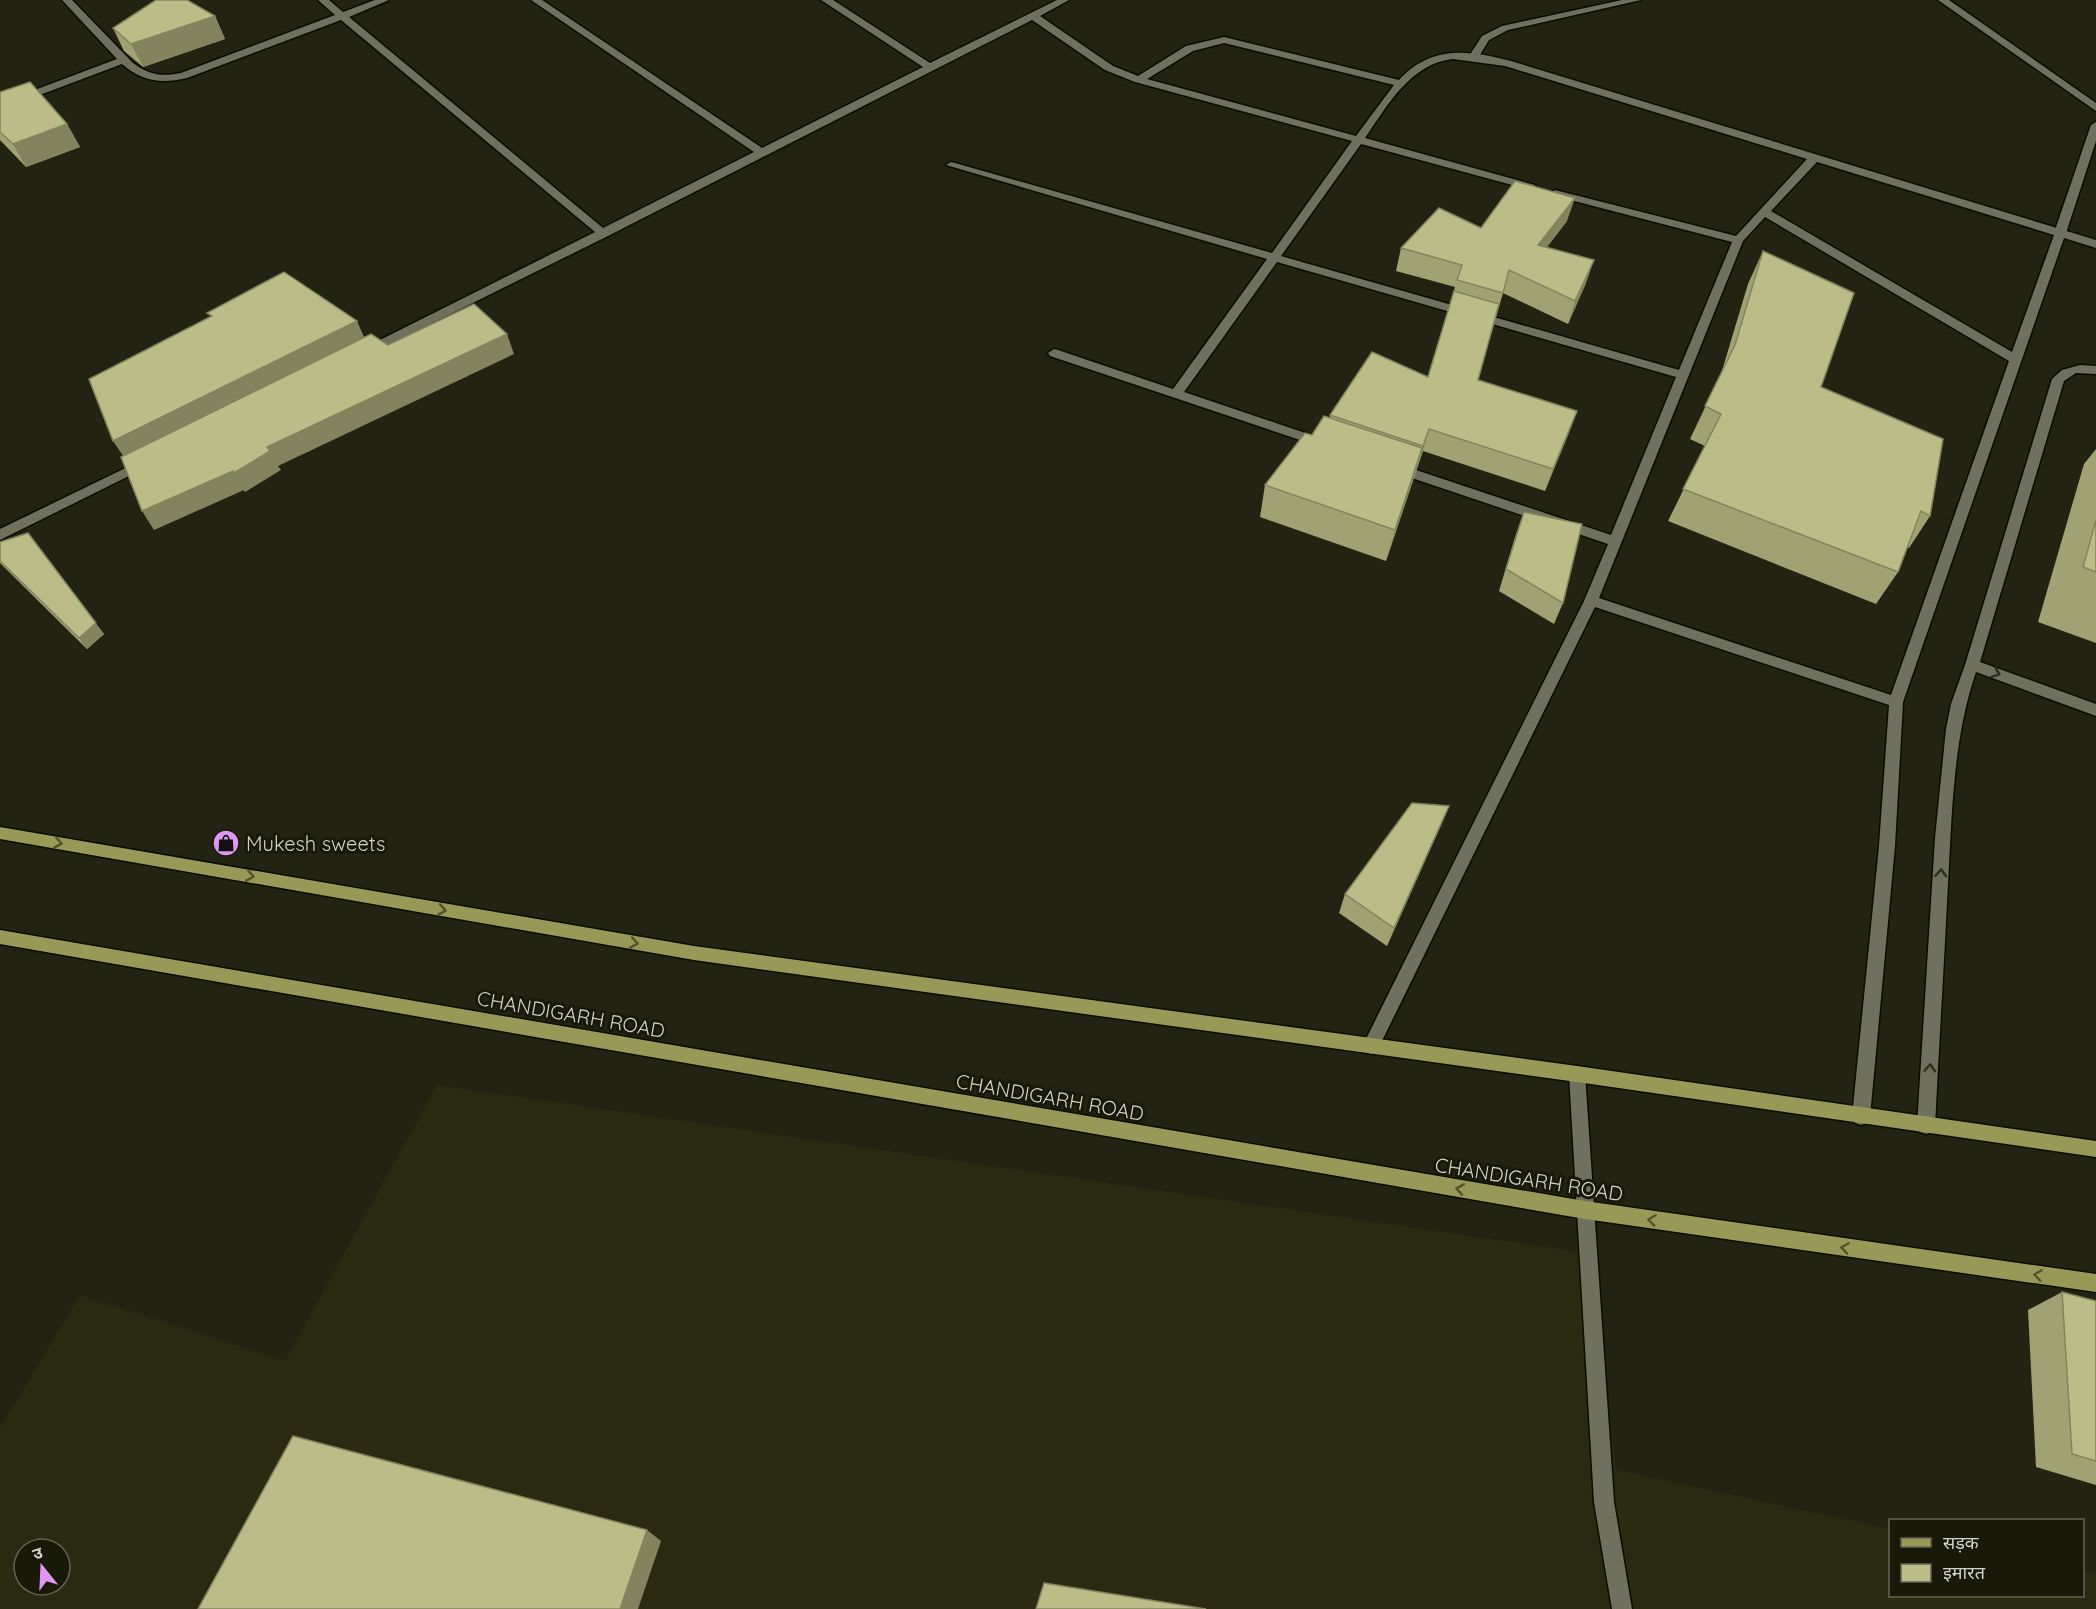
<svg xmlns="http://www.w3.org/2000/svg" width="2096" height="1609" font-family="Quicksand,'Noto Sans Devanagari',sans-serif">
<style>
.built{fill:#2a2a13;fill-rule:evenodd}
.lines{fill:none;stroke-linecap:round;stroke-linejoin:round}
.service-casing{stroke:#0c0c01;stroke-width:3}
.minor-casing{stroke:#0c0c01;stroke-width:3}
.tertiary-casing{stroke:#0c0c01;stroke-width:3}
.primary-casing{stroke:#0c0c01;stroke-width:3}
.service{fill:#70705e;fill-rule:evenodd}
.minor{fill:#70705e;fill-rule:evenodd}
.tertiary{fill:#70705e;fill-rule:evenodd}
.primary{fill:#999957;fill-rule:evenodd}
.wall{fill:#a1a274}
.shaded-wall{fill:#83845e}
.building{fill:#bbbc87;stroke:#83845e;stroke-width:1.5}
.oneway{stroke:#2f2f1f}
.oneway2{stroke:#53532d}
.labels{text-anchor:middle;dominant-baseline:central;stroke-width:6;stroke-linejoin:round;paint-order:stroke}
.poi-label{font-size:20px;fill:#d3d3c9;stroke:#19190a;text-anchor:start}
.street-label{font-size:20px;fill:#d3d3c9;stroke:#19190a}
</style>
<rect width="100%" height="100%" fill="#222313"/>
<path class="built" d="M437 1085 1580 1252 1617 1470 1890 1529V1596H2082L2083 1570 2096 1573V1609H0V1428L80 1295 285 1361ZM24 1549H60V1585H24Z"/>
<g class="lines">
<defs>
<path id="service" d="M1622 0H1641L1508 30 1489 40 1478 58 1469 56 1482 36 1502 26Z
M1938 0H1949L2096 103V111Z
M2096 122V141L2066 233 2060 236 2056 235 2054 233 2091 125Z
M2080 365 2096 366V374L2076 373 2064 381 1980 662 2096 704V716L1976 672C1953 739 1952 813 1948 884 1944 965 1939 1045 1935 1126L1932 1132 1926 1134 1920 1132 1917 1126 1935 838 1946 729 1951 704 1965 665 2052 379 2062 370Z"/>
<path id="minor" d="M62 0H72L133 63C150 75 160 77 181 73L335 15 318 0H329L343 12 375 0H389L349 17 603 228 754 152 531 0H542L762 148 923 67 821 0H833L930 63 1057 0H1069L1040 16 1113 66 1138 76 1186 46 1224 37 1399 80C1432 45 1467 50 1511 61L2096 240V248L2064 238 1903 702 1895 846 1870 1117 1867 1123 1861 1125 1855 1123 1852 1117 1879 846 1889 705 1595 607 1377 1051 1371 1054 1365 1051 1363 1046 1365 1041 1584 601 1608 544 1391 471 1390 468 1396 463 1401 465 1611 535 1676 377 1277 262 1184 392 1323 439 1325 442 1319 446 1315 445 1050 356 1048 353 1054 349 1058 350 1173 389 1267 259 946 165 951 162 955 163 1272 253 1352 141 1135 82 1105 70 1032 20 608 236 368 355 362 351 364 348 595 232 341 20 187 78C161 84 143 82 122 64L0 110V103L117 59ZM1224 43 1394 85 1356 136 1147 79 1193 51ZM1453 59 1505 66 1807 159 1736 236 1555 190 1550 193 1551 195 1732 242 1679 370 1281 256 1361 144 1527 189H1535V185L1365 138C1387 106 1411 63 1453 59ZM1817 162 2054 235 2012 352 1771 211ZM1765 217 2009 361 1891 695 1599 598 1743 241Z
M142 460 148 464 147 467 0 540V529Z"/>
<path id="tertiary" d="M1577 1066 1583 1068 1585 1074 1614 1502 1632 1609H1612L1594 1502 1569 1074 1571 1068Z"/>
<path id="primary" d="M0 827 694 946 1577 1066 2096 1141V1157L1577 1082 694 960 0 839Z
M0 930 1585 1201 2096 1274V1292L1585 1219 0 944Z"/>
</defs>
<use href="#service" class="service-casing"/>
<use href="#minor" class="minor-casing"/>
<use href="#tertiary" class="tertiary-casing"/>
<use href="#primary" class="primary-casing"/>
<use href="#service" class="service"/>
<use href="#minor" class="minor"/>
<use href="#tertiary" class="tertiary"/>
<use href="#primary" class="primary"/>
</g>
<path class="wall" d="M215 16 225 39 143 67 124 51 113 28Z
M0 92 67 124 80 147 26 167 0 140Z
M1567 221 1547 247 1586 283 1568 324 1503 293 1478 380 1577 411 1545 491 1423 451 1386 561 1260 517 1265 485 1312 435 1330 418V415L1428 377 1455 287 1396 271 1401 248Z
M1763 251 1821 387 1930 516 1909 548 1907 547 1898 572 1876 604 1668 521 1705 446 1690 439 1721 374 1748 284Z
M2096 449V643L2038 622 2084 464Z
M1524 512 1563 603 1554 624 1499 591 1516 534Z
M0 542 104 634 87 649 0 563Z
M1441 825 1387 946 1339 913 1345 894Z
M2062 1292 2096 1301V1485L2036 1467 2028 1310Z"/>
<path class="shaded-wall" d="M215 16 225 39 143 67 131 44Z
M67 124 80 147 26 167 13 144Z
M1575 198 1567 221 1531 267 1538 245Z
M1594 260 1586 283 1568 324 1575 301Z
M357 321 367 344 128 463 113 441Z
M507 334 514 354 278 466 281 470 245 492 234 473 267 447Z
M1577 411 1569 433 1545 491 1553 469Z
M1429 429 1423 451 1417 468 1423 446Z
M1422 448 1413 481 1386 561 1395 530Z
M233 471 244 490 154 530 142 511Z
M28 533 104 634 87 649 79 638Z
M1449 806 1441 825 1387 946 1394 928Z
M647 1530 661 1541 638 1609H620Z"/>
<path class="building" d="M156 0H187L215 16 131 44 113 28Z
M30 82 67 124 13 144 0 132V92Z
M1515 181 1575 198 1538 245 1594 260 1575 301 1509 270 1503 293 1457 280 1462 265 1401 248 1439 208 1481 228Z
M1763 251 1854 293 1821 387 1943 439 1930 516 1921 511 1898 572 1683 489 1721 414 1705 406 1735 345Z
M284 272 357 321 113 441 89 379 212 316 207 313Z
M1454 291 1499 304 1478 380 1577 411 1553 469 1429 429 1423 446 1330 415 1372 352 1428 377Z
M474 304 507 334 267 447 270 451 234 473 233 471 142 511 121 457 371 334 388 345Z
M1324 416 1422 448 1395 530 1265 485 1305 433 1312 435Z
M1524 512 1582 524 1563 603 1506 569Z
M2096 520V572L2083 567Z
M28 533 96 623 79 638 0 561V542Z
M1412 803 1449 806 1394 928 1345 894Z
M2062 1292 2096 1301V1461L2072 1454Z
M293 1436 647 1530 620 1609H198Z
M1044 1583 1206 1609H1036Z"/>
<defs><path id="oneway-chevron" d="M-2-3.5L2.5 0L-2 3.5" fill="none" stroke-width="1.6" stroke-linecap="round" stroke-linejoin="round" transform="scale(1.5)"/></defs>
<g class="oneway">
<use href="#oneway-chevron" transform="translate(1996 673) rotate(20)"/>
<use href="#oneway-chevron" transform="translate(1941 873) rotate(-87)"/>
<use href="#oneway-chevron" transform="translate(1930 1068) rotate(-87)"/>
</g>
<g class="oneway2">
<use href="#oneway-chevron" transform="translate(58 843) rotate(10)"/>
<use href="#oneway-chevron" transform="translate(250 876) rotate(10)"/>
<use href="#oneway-chevron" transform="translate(442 910) rotate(10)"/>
<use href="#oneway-chevron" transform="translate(634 943) rotate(10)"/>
<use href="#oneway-chevron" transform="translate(1460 1189) rotate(-170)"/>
<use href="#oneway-chevron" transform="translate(1652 1220) rotate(-172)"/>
<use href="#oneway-chevron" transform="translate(1845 1248) rotate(-172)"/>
<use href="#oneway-chevron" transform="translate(2038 1275) rotate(-172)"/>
</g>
<defs>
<symbol id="shop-disc" viewBox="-11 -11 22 22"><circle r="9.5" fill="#df98f1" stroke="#19190a"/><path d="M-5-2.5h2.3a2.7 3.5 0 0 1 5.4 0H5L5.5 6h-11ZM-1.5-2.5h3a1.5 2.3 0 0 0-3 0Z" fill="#111"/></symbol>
</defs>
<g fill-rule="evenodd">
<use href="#shop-disc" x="211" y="828" width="30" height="30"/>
</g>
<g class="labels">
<g class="poi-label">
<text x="246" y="843">Mukesh sweets</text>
</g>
<g class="street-label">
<text transform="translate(571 1014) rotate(10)">CHANDIGARH ROAD</text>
<text transform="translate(1050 1097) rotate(10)">CHANDIGARH ROAD</text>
<text transform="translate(1529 1179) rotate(9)">CHANDIGARH ROAD</text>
</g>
</g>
<rect x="1889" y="1519" width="195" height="78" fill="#19190a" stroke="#636356" stroke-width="1.5"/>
<rect x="1901" y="1538" width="30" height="9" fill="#999957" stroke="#636356" stroke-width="1.5"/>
<text x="1943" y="1549" font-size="18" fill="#d3d3c9">सड़क</text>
<rect x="1901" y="1564" width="30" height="18" fill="#bbbc87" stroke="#636356" stroke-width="1.5"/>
<text x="1943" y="1579" font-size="18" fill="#d3d3c9">इमारत</text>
<g transform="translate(42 1567) rotate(342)"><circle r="28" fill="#19190a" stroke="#636356" stroke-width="1.5"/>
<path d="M0-4.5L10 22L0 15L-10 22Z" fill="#df98f1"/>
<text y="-9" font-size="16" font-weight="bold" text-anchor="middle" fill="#d3d3c9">उ</text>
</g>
</svg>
